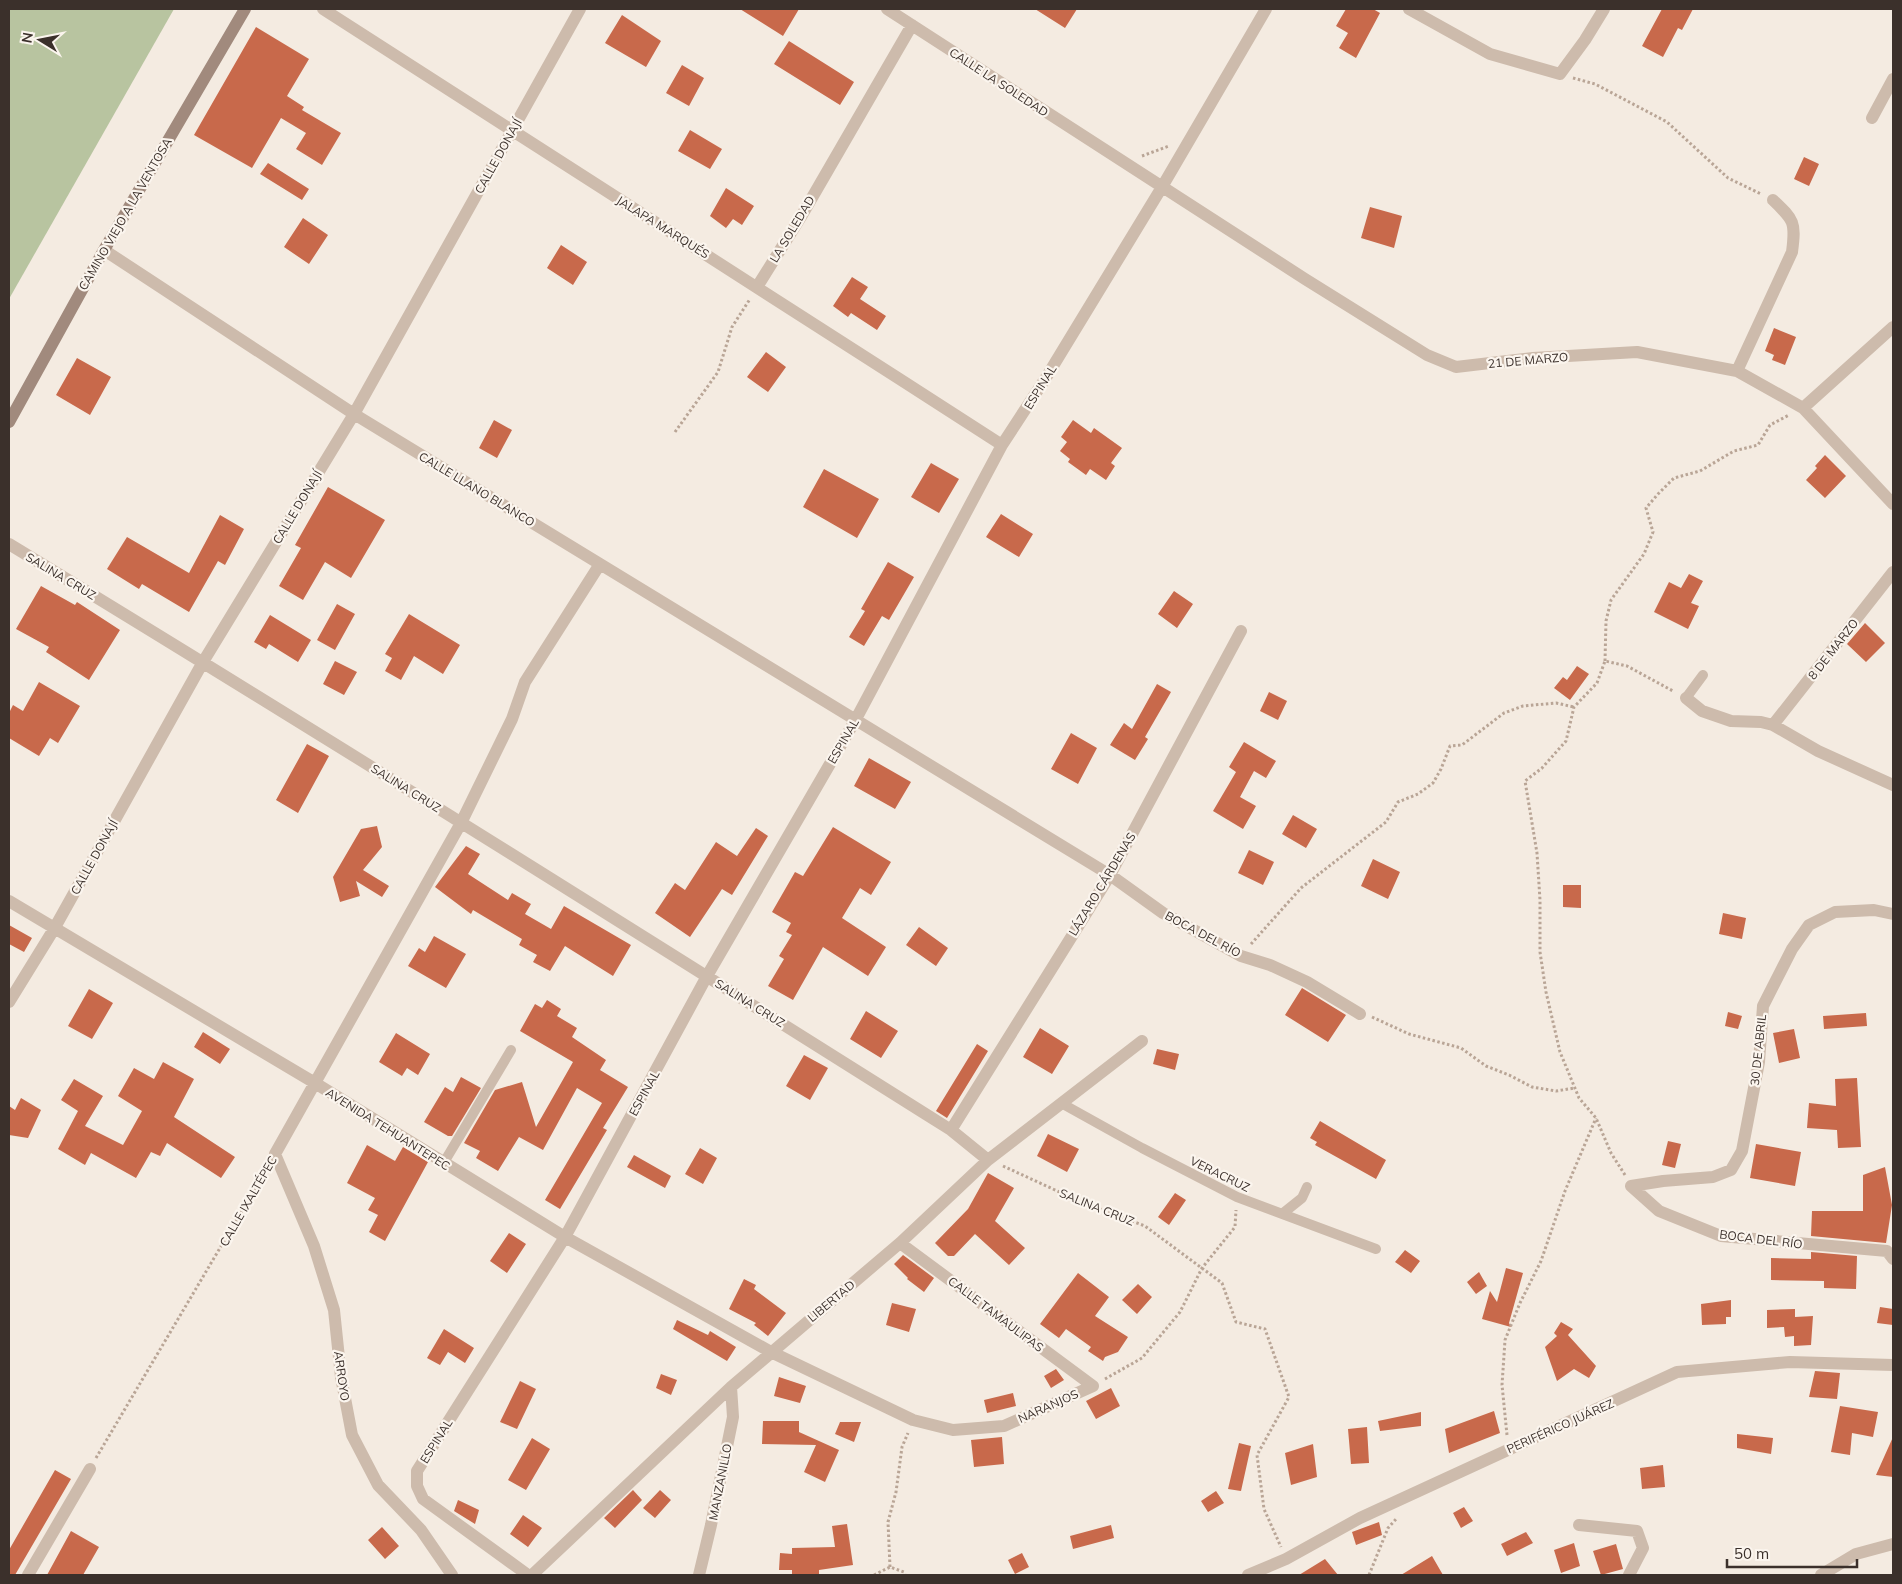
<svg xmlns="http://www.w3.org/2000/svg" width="1902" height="1584" font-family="Mulish,sans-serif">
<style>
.green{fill:#b8c4a0}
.building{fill:#c8694b}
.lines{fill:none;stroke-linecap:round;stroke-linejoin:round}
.path{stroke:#b9a596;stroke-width:3;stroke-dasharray:2.5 2.5;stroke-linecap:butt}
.lane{stroke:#cdbbac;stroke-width:10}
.street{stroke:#cdbbac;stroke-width:12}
.secondary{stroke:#a18a7d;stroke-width:12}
.labels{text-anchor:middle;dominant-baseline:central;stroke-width:4.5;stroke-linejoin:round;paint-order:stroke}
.street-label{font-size:12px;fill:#3b302b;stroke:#fbf5ee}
</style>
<rect width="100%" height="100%" fill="#f4ebe1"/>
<path class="green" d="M9 9H174L9 299Z"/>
<path class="building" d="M740 9H799L783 36Z
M1035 9H1077L1065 28Z
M1346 9H1373L1380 13 1356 58 1339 48 1348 33 1336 26Z
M1662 9H1693L1682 30 1678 28 1663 57 1642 46Z
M622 15 661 41 646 67 605 43Z
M256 27 309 59 287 96 304 107 302 110 341 133 322 165 296 149 306 133 281 118 252 168 194 135Z
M789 41 854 82 840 105 774 64Z
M682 65 704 78 689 106 666 93Z
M690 130 722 149 710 169 678 151Z
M1804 157 1819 164 1809 186 1794 179Z
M268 163 309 189 302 200 260 174Z
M726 188 754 206 742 225 733 219 726 228 710 216Z
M1370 207 1402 216 1394 248 1361 238Z
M303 218 328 235 309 264 284 247Z
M561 245 587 262 573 285 547 268Z
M852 277 868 287 860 299 886 316 877 330 851 313 848 317 833 306Z
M1774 328 1796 337 1785 365 1772 360 1774 355 1765 351Z
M766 352 786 367 768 392 747 377Z
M77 358 111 377 90 415 56 395Z
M494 420 512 430 497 458 479 448Z
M1073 420 1091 433 1094 428 1122 448 1111 463 1115 466 1106 480 1090 469 1086 475 1068 462 1070 459 1060 451 1067 442 1061 437Z
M1825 455 1846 476 1825 498 1806 480 1817 468 1815 466Z
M931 463 959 479 939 513 911 497Z
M824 469 879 499 857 538 803 507Z
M328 487 385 520 351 578 325 562 303 600 279 586 301 548 295 545Z
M1001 514 1033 534 1019 557 986 537Z
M220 515 244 529 225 565 218 561 189 612 142 584 139 589 107 569 127 537 189 573Z
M888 562 914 577 889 620 882 616 864 646 849 637 865 611 861 609Z
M1689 574 1703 581 1691 603 1699 606 1688 629 1654 612 1669 582 1681 588Z
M41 586 75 605 77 602 120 630 89 680 46 652 49 647 16 629Z
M1174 591 1193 604 1177 628 1158 614Z
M337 604 355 614 335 650 317 640Z
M409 614 460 645 443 674 414 656 401 680 385 671 392 658 385 654Z
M270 615 311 640 298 662 269 644 266 649 254 642Z
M1865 623 1885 643 1866 662 1847 644Z
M335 661 357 672 344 695 323 684Z
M1577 666 1589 674 1570 700 1554 688 1563 677 1567 680Z
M39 682 80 706 58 743 50 738 39 756 9 738V713L13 705 23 711Z
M1157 684 1171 692 1145 737 1148 739 1135 760 1110 745 1124 723 1132 729Z
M1269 692 1287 701 1278 720 1260 711Z
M1071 733 1097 748 1078 784 1051 769Z
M1244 742 1276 761 1266 778 1254 771 1240 797 1256 806 1243 829 1213 811 1236 772 1229 767Z
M307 744 329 756 298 813 276 800Z
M869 758 911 782 895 809 854 786Z
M1293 815 1317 829 1306 848 1282 834Z
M377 826 382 847 363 870 389 886 382 897 356 881 360 896 340 902 333 877 361 829Z
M833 827 891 862 871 895 860 888 842 918 886 947 868 976 823 947 793 1000 768 986 784 959 779 956 792 935 786 932 791 923 772 912 795 872 803 876Z
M756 828 768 836 732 895 722 889 690 937 655 913 675 883 685 890 716 842 737 856Z
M466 846 480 854 468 874 508 900 512 893 531 904 525 914 551 929 564 906 631 945 613 976 565 946 550 971 533 962 537 955 519 945 522 939 473 910 471 914 435 887Z
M1249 850 1274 862 1263 885 1238 873Z
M1373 859 1400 872 1388 899 1361 886Z
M1563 885H1581V908L1563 907Z
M1723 913 1746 918 1742 939 1719 934Z
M9 925 32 938 24 952 9 944Z
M919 927 948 948 936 966 906 945Z
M434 936 466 954 446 988 408 966 419 948 425 952Z
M1302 988 1346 1015 1328 1042 1285 1015Z
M89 989 113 1003 92 1039 68 1026Z
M547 1000 561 1009 557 1016 577 1028 572 1037 606 1060 600 1070 628 1087 603 1128 607 1130 560 1209 545 1200 602 1103 577 1088 543 1150 519 1137 498 1171 476 1158 480 1151 464 1143 495 1090 522 1082 536 1127 573 1062 520 1031 535 1004 542 1008Z
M866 1011 898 1031 881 1058 850 1039Z
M1728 1012 1742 1016 1738 1029 1725 1026Z
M1866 1013 1867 1026 1824 1029 1823 1016Z
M1040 1028 1069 1046 1052 1074 1023 1057Z
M1794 1029 1800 1058 1779 1063 1773 1033Z
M203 1032 230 1049 220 1064 194 1047Z
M396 1033 430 1054 418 1075 407 1068 402 1076 379 1062Z
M977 1044 988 1051 947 1118 936 1111Z
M1157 1049 1179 1054 1175 1070 1153 1064Z
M804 1055 828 1068 810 1100 786 1086Z
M163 1062 194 1079 174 1117 235 1157 221 1178 167 1143 160 1156 151 1152 136 1178 91 1153 85 1165 58 1149 78 1111 61 1100 74 1079 103 1096 85 1126 123 1145 142 1111 118 1096 134 1068 154 1079Z
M461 1077 481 1088 452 1136H448L424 1122 445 1087 453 1092Z
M1857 1078 1861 1147 1838 1148 1837 1130 1807 1128 1809 1103 1836 1106 1835 1079Z
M21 1098 41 1110 28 1138 9 1135V1106L15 1110Z
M1320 1121 1386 1160 1376 1179 1315 1145 1317 1142 1310 1138Z
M1048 1134 1079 1149 1067 1172 1037 1156Z
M1668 1141 1681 1144 1675 1168 1662 1165Z
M1756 1144 1801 1152 1795 1186 1750 1178Z
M367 1145 395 1161 403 1147 428 1162 385 1241 369 1232 378 1215 368 1210 375 1198 347 1183Z
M700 1148 717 1158 703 1184 685 1174Z
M634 1155 671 1176 665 1188 627 1167Z
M1885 1167 1892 1205 1886 1243 1811 1236 1812 1211H1863V1175Z
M988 1173 1014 1188 995 1221 1025 1248 1009 1265 975 1234 954 1256H948L935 1243 968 1209Z
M1175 1193 1186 1200 1169 1225 1158 1217Z
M509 1233 526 1244 507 1273 490 1261Z
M1405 1250 1420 1261 1411 1273 1395 1262Z
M1811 1252 1857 1256 1856 1289 1824 1288V1281L1771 1280V1258L1811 1259Z
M903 1255 934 1278 924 1292 907 1279 908 1278 894 1264Z
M1506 1268 1523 1273 1509 1323 1511 1327 1482 1319 1490 1291 1497 1302Z
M1479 1272 1487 1286 1476 1294 1467 1282Z
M1078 1273 1109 1297 1095 1316 1128 1337 1118 1352 1105 1357 1103 1361 1088 1351 1091 1347 1066 1329 1059 1338 1040 1324Z
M744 1279 756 1285 754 1289 786 1313 768 1336 754 1325 756 1323 729 1309Z
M1138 1284 1152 1297 1137 1314 1122 1300Z
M1731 1300V1317H1726V1324L1702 1325 1701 1304Z
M892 1303 916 1309 909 1332 886 1325Z
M1880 1307 1893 1309V1325L1877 1323Z
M1795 1309V1317L1813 1316 1811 1345 1794 1346V1336L1785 1337 1784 1327 1767 1328V1310Z
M677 1320 708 1335 710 1331 736 1347 727 1361 673 1329Z
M1561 1322 1573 1329 1568 1335 1596 1366 1589 1378 1574 1369 1557 1381 1545 1347 1557 1336 1554 1333Z
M444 1329 474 1348 465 1363 448 1352 440 1365 427 1358Z
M1056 1369 1064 1380 1051 1388 1044 1376Z
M1815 1371 1840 1373 1837 1399 1809 1397Z
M661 1374 677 1380 671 1395 656 1388Z
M779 1377 806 1386 800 1403 774 1396Z
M520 1381 536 1389 517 1429 500 1422Z
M1111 1388 1120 1406 1096 1419 1086 1401Z
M1013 1393 1016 1406 987 1413 984 1400Z
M1840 1406 1878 1412 1873 1437 1852 1433 1850 1455 1831 1452Z
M1494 1411 1500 1433 1449 1453 1445 1429Z
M1421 1412V1426L1380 1431 1378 1421Z
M763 1421H799V1432L839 1450 825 1482 804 1472 816 1445 762 1444Z
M840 1422H861L854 1442 835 1434Z
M1367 1427 1369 1463 1351 1464 1348 1429Z
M1737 1434 1773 1438 1771 1454 1737 1448Z
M1002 1437 1004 1464 974 1467 971 1440Z
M1893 1437V1477L1876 1475Z
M532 1438 550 1449 526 1490 508 1480Z
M1239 1443 1251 1446 1241 1491 1228 1489Z
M1313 1444 1317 1477 1291 1485 1285 1453Z
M1663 1465 1665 1487 1642 1489 1640 1468Z
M55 1470 71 1479 15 1575H9V1550Z
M633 1490 642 1500 615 1528 604 1518Z
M660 1490 671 1500 655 1518 643 1508Z
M1216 1491 1224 1503 1208 1512 1201 1501Z
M458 1500 479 1510 475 1524 454 1511Z
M1464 1507 1473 1521 1461 1528 1453 1513Z
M523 1515 542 1528 528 1547 510 1534Z
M1379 1522 1382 1535 1356 1545 1352 1532Z
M847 1524 853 1565 819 1570V1575H792V1570H779L780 1553 792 1554V1548L835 1547 832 1526Z
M1111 1525 1114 1538 1073 1549 1070 1536Z
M382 1527 399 1546 385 1559 368 1540Z
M71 1531 99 1547 83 1575H47Z
M1526 1532 1533 1543 1507 1556 1501 1544Z
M1574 1543 1580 1566 1561 1573 1554 1550Z
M1616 1544 1623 1569 1601 1575 1593 1551Z
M1022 1553 1029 1567 1015 1574 1008 1560Z
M1432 1556 1443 1575H1401Z
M1325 1559 1338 1575H1299Z"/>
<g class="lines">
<path class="path" d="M1573 78 1595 84 1667 122 1728 178 1761 194
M1142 156 1169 146
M675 432 718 372 732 327 750 299
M1605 661 1606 621 1611 600 1644 554 1653 532 1646 508 1658 494 1674 478 1700 471 1734 451 1758 445 1770 425 1789 415
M1251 944 1301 888 1386 822 1398 802 1418 794 1433 783 1441 769 1450 746 1462 745 1504 713 1523 706 1556 703 1574 707
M1372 1017 1409 1034 1461 1048 1486 1066 1509 1075 1532 1087 1556 1091 1575 1088
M1003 1166 1079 1201 1145 1226 1222 1283 1236 1322 1265 1329 1289 1397 1257 1455 1264 1509 1281 1547
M1625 1175 1611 1153 1596 1118 1579 1098 1560 1052 1546 992 1540 952V900L1537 853 1525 781 1542 768 1566 741 1574 707 1597 683 1605 661 1627 666 1673 691
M1105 1379 1142 1358 1180 1312 1202 1268 1235 1227 1236 1210
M1507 1435 1502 1385 1505 1340 1520 1303 1541 1261 1565 1191 1596 1118
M96 1458 266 1170
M890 1567 888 1522 896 1492 902 1447 908 1433
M874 1575 890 1567 904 1572 905 1575
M1369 1575 1388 1528 1397 1518"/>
<path class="lane" d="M1686 698 1703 675
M1061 1103 1142 1148 1237 1197 1376 1249
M443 1164 511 1050
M1282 1214 1302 1198 1307 1187"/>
<path class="street" d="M323 9C548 156 776 299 1002 445
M887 9 1305 279 1427 355 1456 367 1533 358 1637 352 1737 371 1803 408 1893 504
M1409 9 1490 54 1560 74 1585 40 1604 9
M1872 118 1893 79
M104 250 354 414 1110 875 1163 913 1241 956 1270 965 1307 982 1360 1014
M757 287 802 215 912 25
M1737 371 1792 252C1796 222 1794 220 1773 200
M1803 408 1893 327
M9 544C325 736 638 933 951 1130L988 1160
M1686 698 1702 711 1731 721 1761 722 1773 725 1818 751 1893 785
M1773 725 1893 572
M9 901 315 1083 565 1237 771 1352 913 1420 953 1430 1004 1426 1093 1386 900 1243
M9 1002 54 929 203 662 354 414 580 9
M951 1130 1110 875 1241 631
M1631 1186 1663 1181 1713 1177 1731 1170 1742 1151 1759 1062 1763 1006 1792 949 1809 925 1835 912 1874 910 1893 914
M1631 1186 1659 1211 1721 1236 1887 1251 1893 1259
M1579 1525 1637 1531 1643 1548 1629 1575
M28 1575 90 1469
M452 1575 421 1530 378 1485 352 1435 341 1377 334 1310 314 1246 275 1154 461 823 512 719 525 682 600 564
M528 1575 423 1499 417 1486V1471L565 1237 707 976 856 719 1002 445 1047 376 1162 187 1266 9
M532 1575 731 1387 900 1243 988 1160 1142 1041
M699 1575 711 1525 733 1417 731 1387
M1248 1575 1286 1559 1360 1518 1677 1372 1790 1362 1893 1365
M1821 1575 1856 1554 1893 1544"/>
<path class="secondary" d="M9 422 104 250 245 9"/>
</g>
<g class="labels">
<g class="street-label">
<text transform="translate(999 82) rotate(33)">CALLE LA SOLEDAD</text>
<text transform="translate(498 156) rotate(-61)">CALLE DONAJÍ</text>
<text transform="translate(125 214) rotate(-60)">CAMINO VIEJO A LA VENTOSA</text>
<text transform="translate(663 227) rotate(32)">JALAPA MARQUÉS</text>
<text transform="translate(792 229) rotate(-59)">LA SOLEDAD</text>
<text transform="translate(1528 360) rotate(-5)">21 DE MARZO</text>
<text transform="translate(1040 387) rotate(-58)">ESPINAL</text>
<text transform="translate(477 489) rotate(31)">CALLE LLANO BLANCO</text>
<text transform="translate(297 507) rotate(-59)">CALLE DONAJÍ</text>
<text transform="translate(61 576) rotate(31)">SALINA CRUZ</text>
<text transform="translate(1833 649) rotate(-52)">8 DE MARZO</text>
<text transform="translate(843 741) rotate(-60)">ESPINAL</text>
<text transform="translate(406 788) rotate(32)">SALINA CRUZ</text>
<text transform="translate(94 857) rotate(-61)">CALLE DONAJÍ</text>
<text transform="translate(1102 884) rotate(-59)">LÁZARO CÁRDENAS</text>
<text transform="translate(1203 934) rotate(28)">BOCA DEL RÍO</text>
<text transform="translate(750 1003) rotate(32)">SALINA CRUZ</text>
<text transform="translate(1758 1050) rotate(-84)">30 DE ABRIL</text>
<text transform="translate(644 1093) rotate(-61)">ESPINAL</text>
<text transform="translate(388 1129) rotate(32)">AVENIDA TEHUANTEPEC</text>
<text transform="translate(1220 1174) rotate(26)">VERACRUZ</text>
<text transform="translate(248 1201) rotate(-60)">CALLE IXALTÉPEC</text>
<text transform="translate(1097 1207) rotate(22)">SALINA CRUZ</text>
<text transform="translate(1761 1239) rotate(7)">BOCA DEL RÍO</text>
<text transform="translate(831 1301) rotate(-40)">LIBERTAD</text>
<text transform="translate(996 1314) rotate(37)">CALLE TAMAULIPAS</text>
<text transform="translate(342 1376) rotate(82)">ARROYO</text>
<text transform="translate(1048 1406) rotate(-24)">NARANJOS</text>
<text transform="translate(1560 1426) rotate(-24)">PERIFÉRICO JUÁREZ</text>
<text transform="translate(436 1441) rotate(-58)">ESPINAL</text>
<text transform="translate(720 1482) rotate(-79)">MANZANILLO</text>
</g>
</g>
<rect width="1902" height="1584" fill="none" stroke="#3b302b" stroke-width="20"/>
<g transform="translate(40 40) rotate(280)" stroke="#fbf5ee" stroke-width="4" paint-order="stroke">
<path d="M0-4L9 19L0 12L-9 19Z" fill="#3b302b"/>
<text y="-8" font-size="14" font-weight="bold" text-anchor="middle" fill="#3b302b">N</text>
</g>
<path d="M1727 1559v8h130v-8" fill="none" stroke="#3b302b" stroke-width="2.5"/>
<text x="1734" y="1559" font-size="15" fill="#3b302b" stroke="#fbf5ee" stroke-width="4" paint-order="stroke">50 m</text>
</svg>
